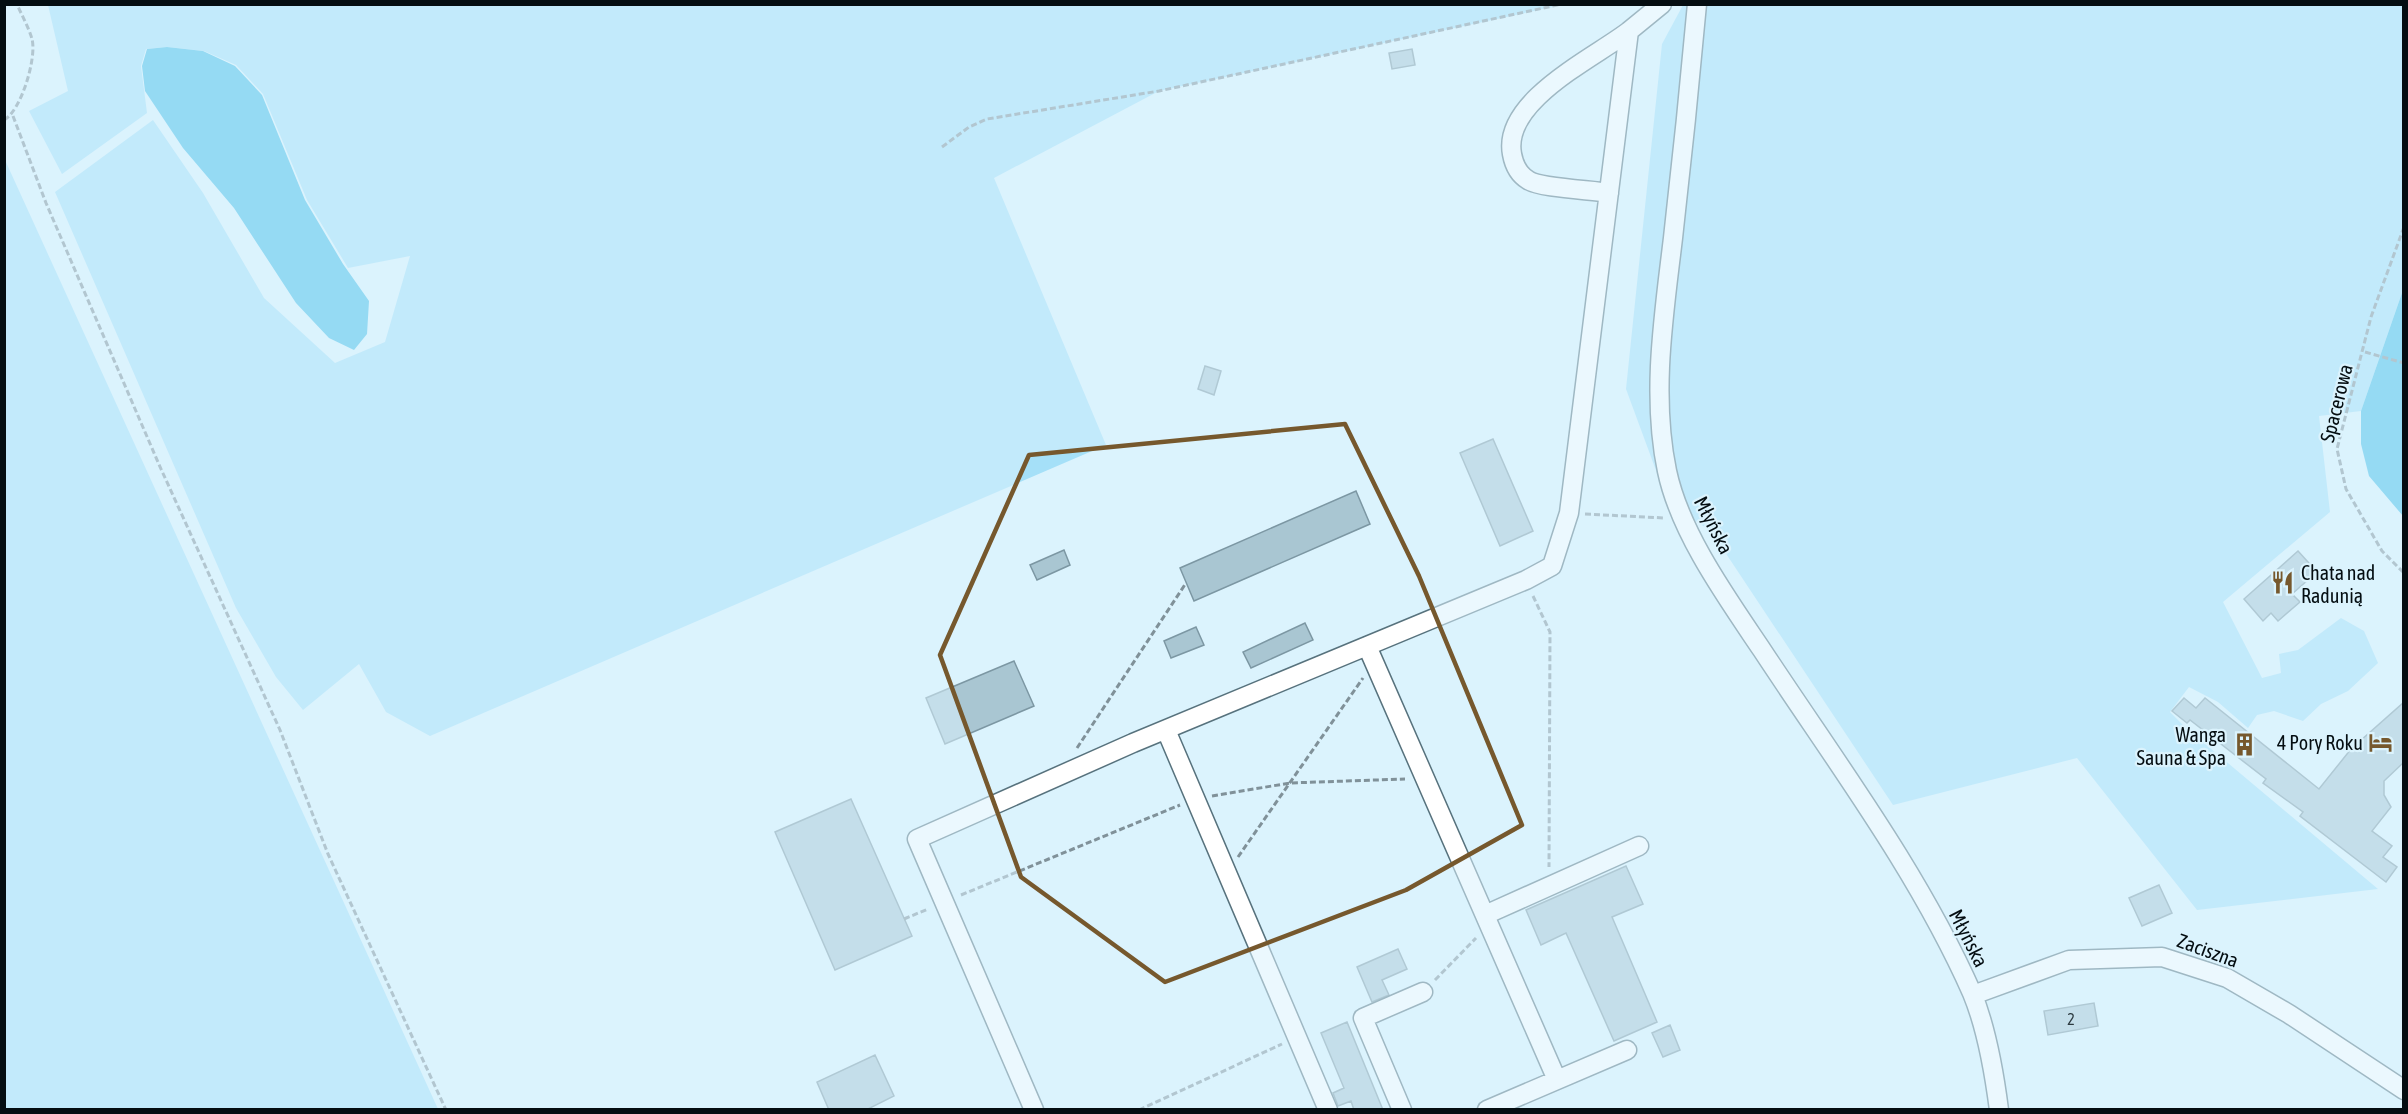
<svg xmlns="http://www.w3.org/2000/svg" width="2408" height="1114" font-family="'Asap Condensed',sans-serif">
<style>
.green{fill:#a5e0f8}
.water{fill:#41bce6}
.building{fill:#a9c6d2;stroke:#7c97a3;stroke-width:1.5}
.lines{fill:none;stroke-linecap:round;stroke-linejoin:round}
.minor-casing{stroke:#57727d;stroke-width:21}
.path{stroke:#809199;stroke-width:3;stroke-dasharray:6 3;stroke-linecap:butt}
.minor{stroke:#fff;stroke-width:18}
.marked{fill:none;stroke:#76582d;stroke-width:4.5;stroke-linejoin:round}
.labels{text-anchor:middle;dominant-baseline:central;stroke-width:4.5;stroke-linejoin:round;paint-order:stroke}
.number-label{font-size:16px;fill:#2d3b41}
.street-label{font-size:20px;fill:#040d11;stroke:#dbf3fd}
.poi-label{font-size:20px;fill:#040d11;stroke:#dbf3fd;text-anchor:end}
</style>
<rect width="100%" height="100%" fill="#dbf3fd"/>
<path class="green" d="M48 5H1562L1159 91 994 178 1106 445 430 736 386 712 359 664 303 710 276 677 236 608 55 192 153 120 203 193 264 298 335 363 385 342 410 256 348 268 307 200 263 94 236 65 204 51 167 47 146 49 141 66 147 113 62 174 29 111 68 91Z
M1683 5H2403V290L2361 411 2319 416 2330 512 2223 602 2262 678 2281 673 2279 654 2298 650 2341 618 2364 631 2378 663 2348 691 2321 704 2303 721 2274 711 2257 715 2248 728 2218 702 2189 687 2170 712 2185 727 2378 889 2197 910 2077 758 1893 805 1711 531 1668 503 1626 389 1662 44Z
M5 160 438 1109H5Z"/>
<path class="water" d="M167 47 203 51 235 66 262 95 305 200 343 264 369 301 367 334 354 350 329 338 296 303 234 208 183 148 145 91 142 66 147 49Z
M2403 290V516L2369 476 2361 444V411Z"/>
<path class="building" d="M1412 49 1415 65 1392 69 1389 53Z
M1205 366 1221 371 1214 395 1198 389Z
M1493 439 1533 531 1500 546 1460 453Z
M1356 491 1370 524 1194 601 1180 568Z
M1064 550 1070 565 1037 580 1030 565Z
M2298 551 2317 572 2292 594 2300 602 2278 621 2271 613 2263 621 2244 599Z
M1305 623 1313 640 1251 668 1243 652Z
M1196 627 1204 645 1171 658 1164 641Z
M1014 661 1034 706 945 744 926 698Z
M2184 698 2196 708 2205 698 2319 789 2351 749 2403 703V763L2384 781V795L2391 807 2372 831 2392 846 2383 857 2397 867 2386 882 2300 816 2303 812 2263 783 2266 779 2190 720 2187 723 2172 711Z
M851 799 912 936 835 970 775 832Z
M1626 866 1643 904 1612 917 1657 1022 1614 1041 1566 933 1541 945 1526 910Z
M2159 885 2172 913 2142 926 2129 898Z
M1398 949 1407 969 1382 980 1389 995 1372 1002 1357 967Z
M2094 1003 2098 1026 2048 1035 2044 1011Z
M1347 1022 1383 1110H1354L1351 1101 1338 1106 1333 1093 1344 1088 1321 1033Z
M1670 1025 1680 1050 1663 1057 1652 1033Z
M875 1055 894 1096 866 1110H829L817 1082Z"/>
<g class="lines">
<defs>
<path id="minor" d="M1697 4C1690 82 1682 160 1673 238 1664 314 1651 394 1667 471 1680 533 1727 598 1762 650 1835 761 1918 871 1972 993 1987 1029 1994 1071 1999 1110
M1609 193C1593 190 1539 188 1528 180 1518 174 1514 165 1512 154 1502 101 1594 58 1629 31
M1367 646 1557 1080
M1166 730 1328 1110
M1485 915 1639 846
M1973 995 2069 960 2162 957 2227 978 2289 1014 2404 1090
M1034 1110 917 839 1133 743 1526 580 1552 566 1569 513 1629 31 1662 4
M1402 1110 1363 1018 1423 992
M1487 1110 1627 1050"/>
</defs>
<use href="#minor" class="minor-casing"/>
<path class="path" d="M13 116 46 203 161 469 280 730 328 854 446 1110
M4 120C21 111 37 58 32 39 29 28 22 16 17 4
M942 147 969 127 987 119 1159 91 1562 4
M2404 227 2371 317 2337 449 2346 489 2382 551 2404 573
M2365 352 2404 363
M1585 514 1665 518
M1533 596 1550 632 1549 867
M1077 748 1186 583
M1212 796 1290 783 1405 779
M1238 857 1363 678
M961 895 1180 805
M904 919 928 909
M1435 980 1476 938
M1139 1110 1282 1044"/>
<use href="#minor" class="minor"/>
</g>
<path d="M0 0H2408V1114H0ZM1345 424 1419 576 1522 825 1406 890 1165 982 1021 877 940 655 1029 455Z" fill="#dbf3fd" fill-opacity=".55" fill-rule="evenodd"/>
<path class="marked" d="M1345 424 1419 576 1522 825 1406 890 1165 982 1021 877 940 655 1029 455Z"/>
<defs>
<symbol id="restaurant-bare" viewBox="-9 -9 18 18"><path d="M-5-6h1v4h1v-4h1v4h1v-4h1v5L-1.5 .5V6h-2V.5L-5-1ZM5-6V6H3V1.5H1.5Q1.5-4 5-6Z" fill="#76582d" stroke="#dbf3fd" stroke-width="2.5" paint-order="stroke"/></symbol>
<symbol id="hotel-bare" viewBox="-9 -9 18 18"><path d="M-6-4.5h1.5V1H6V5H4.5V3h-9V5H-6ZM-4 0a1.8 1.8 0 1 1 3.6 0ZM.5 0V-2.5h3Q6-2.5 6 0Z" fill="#76582d" stroke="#dbf3fd" stroke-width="2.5" paint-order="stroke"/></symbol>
<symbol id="building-bare" viewBox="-9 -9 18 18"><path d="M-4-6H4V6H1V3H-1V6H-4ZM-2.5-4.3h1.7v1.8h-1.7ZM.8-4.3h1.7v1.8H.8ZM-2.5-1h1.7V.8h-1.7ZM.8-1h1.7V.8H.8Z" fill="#76582d" stroke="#dbf3fd" stroke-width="2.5" paint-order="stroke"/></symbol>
</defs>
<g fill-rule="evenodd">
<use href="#restaurant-bare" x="2266" y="566" width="33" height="33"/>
<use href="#hotel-bare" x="2364" y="726" width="33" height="33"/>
<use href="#building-bare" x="2228" y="728" width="33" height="33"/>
</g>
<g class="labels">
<g class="number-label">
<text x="2071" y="1019">2</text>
</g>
<g class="street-label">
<text transform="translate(2336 403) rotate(-76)">Spacerowa</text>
<text transform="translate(1714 525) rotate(63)">Młyńska</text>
<text transform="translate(1969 938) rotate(63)">Młyńska</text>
<text transform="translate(2208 950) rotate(20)">Zaciszna</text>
</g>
<g class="poi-label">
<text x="2301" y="572" text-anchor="start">Chata nad<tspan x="2301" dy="23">Radunią</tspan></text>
<text x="2226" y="734">Wanga<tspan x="2226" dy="23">Sauna &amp; Spa</tspan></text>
<text x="2363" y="742">4 Pory Roku</text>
</g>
</g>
<rect width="2408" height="1114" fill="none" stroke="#040d11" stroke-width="12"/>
</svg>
